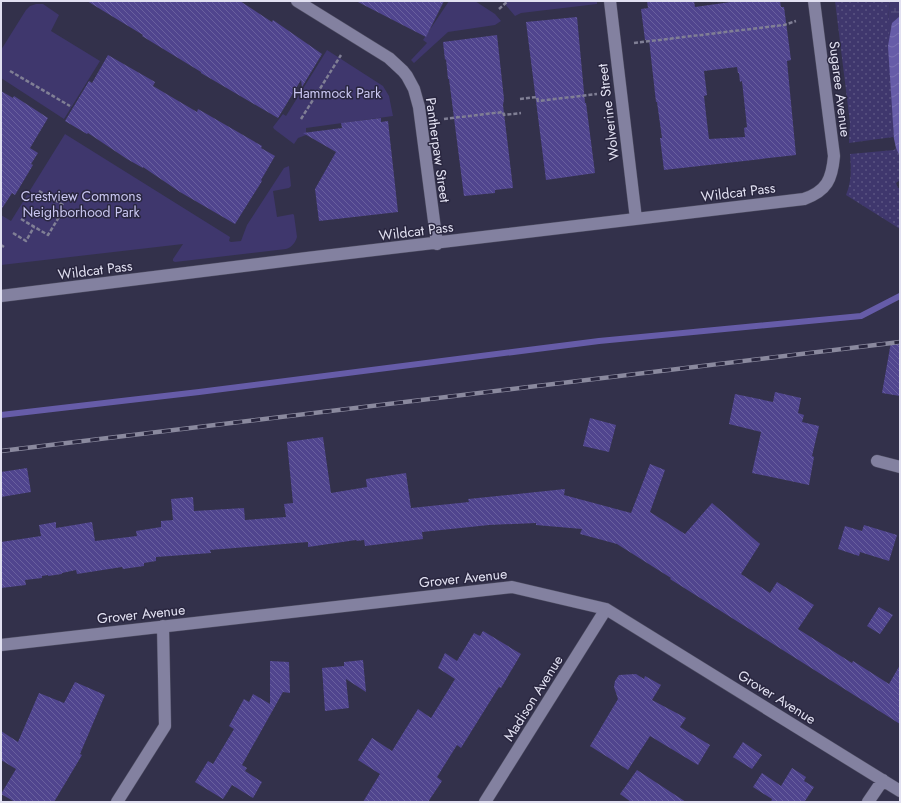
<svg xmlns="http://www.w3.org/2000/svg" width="901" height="803" font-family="Jost,sans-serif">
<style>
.grass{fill:url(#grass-dots)}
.wetland{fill:url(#wetland-marsh)}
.park{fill:#3f376d}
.water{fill:url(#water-waves)}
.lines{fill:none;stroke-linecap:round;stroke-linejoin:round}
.stream{stroke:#665ca8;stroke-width:6}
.building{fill:url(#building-back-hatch);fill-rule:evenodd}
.street-casing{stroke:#4e4d62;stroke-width:13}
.path{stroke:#807f95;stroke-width:2.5;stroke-dasharray:4 2;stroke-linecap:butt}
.street{stroke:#8381a0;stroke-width:12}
.rail-casing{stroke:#8a899e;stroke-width:4.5}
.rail{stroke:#2a2740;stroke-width:3;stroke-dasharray:9;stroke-linecap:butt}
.labels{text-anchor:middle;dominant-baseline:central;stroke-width:3;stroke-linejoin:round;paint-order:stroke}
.street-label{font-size:14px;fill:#e1e0f1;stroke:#2a2740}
.park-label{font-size:14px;fill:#c9c6f0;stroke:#2a2740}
</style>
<defs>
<pattern id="grass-dots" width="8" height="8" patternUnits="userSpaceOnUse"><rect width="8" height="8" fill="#3f376d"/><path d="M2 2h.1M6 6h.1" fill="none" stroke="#5a5482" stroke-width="1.8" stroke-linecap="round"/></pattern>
<pattern id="wetland-marsh" width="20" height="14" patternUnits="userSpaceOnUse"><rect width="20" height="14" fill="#3f376d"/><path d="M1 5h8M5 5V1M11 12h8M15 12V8" fill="none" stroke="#5a5482"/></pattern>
<pattern id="water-waves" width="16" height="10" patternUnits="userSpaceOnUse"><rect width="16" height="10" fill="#665ca8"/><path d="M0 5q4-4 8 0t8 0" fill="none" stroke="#7c73b4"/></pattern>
<pattern id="building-back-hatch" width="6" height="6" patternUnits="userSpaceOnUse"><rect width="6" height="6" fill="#50458e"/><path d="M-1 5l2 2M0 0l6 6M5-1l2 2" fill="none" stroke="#69609e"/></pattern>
</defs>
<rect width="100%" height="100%" fill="#33314b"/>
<path class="grass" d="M835 1H890L888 19 894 139 893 137 849 143 850 123Z
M896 148 900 157V180L896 183 898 188H900V229L846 195C852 181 851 169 850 154L894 150Z"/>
<path class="wetland" d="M890 1H900V86L888 46V19Z"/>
<path class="park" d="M449 1H475L495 14 501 21 495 25 448 32 414 63 411 60 427 43 423 40Z
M505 1H597V4L521 13 515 16 504 3Z
M36 4H43L59 15 51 31 100 61 64 119 1 78V50L26 10 30 6Z
M327 50 383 86 389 96 393 116 306 128V135L298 138 294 144 274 129 273 127 283 114 286 116Z
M65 134 230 237 229 241 231 242 241 241 247 225 284 168 289 166 291 186 289 188 273 191 277 217 293 214 294 215 297 237C295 243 292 247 286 249L175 262 173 261V259L183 244 1 265V215L11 221Z"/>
<path class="water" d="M900 16V157L896 148 894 139 888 46 892 23Z"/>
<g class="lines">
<path class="stream" d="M1 415 199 392 599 341 861 316 900 296"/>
</g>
<path class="building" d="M87 1H240L272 22 273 20 322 54 302 87 301 80 278 118 201 73V72L142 36 143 35Z
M356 1H444L426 37Z
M647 1H694L695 7 731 2V1H780L781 7H784L791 60 787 61 796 155 664 170 660 138H662L657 102H656L649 40H645L641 9 648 8ZM737 67 738 73H739L740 82 742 81 747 127 744 128 745 137 709 139 706 114 704 96 707 95 704 71Z
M577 17 585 103H586L595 173 546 180 526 22Z
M497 35 504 99 503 105 513 188 495 190V193L464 196 449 79H448L446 59 445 60 443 42Z
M108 55 155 82 153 86 197 112 198 109 262 146 261 148 275 156 261 180 262 181 235 224 180 192 143 167V168L127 159 88 133 87 134 65 121 89 81 92 83Z
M1 91 13 98 14 96 48 118 30 148 38 153 31 164 33 165 15 195 12 193 1 210Z
M381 118V122L388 121 398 212 319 221 315 189 336 152 303 133 342 128 341 123Z
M891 342 900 343V396L882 393Z
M775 392 801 398 798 413 804 415 802 422 819 426 812 456 814 457 809 485 752 473 761 432 729 424 735 394 773 402Z
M590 418 616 425 609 452 583 446Z
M323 437 331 493 367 487 366 479 406 473 411 508 469 502 468 499 565 489 564 495 631 513 650 464 665 470 650 512 685 534 712 503 760 544 741 574 770 593 777 582 814 605 798 629 852 663 853 661 889 684 900 665V724L670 579 671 578 617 544 580 534 582 529 536 525V523L489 525 422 532 423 539 365 546 364 540 357 541 356 540 308 547V542L210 550 211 553 156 557V561L144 563V566L123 569 122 567 77 574 76 570 62 573V574L48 576V575L42 576V578L25 580 26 585 1 588V542L41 536 39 525 56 522V528L92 522 95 541 137 536 136 531 161 527V521L173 520 171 499 193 497 194 511 244 508 245 520 286 517 284 504 293 503 287 442Z
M27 468 31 492 1 497V472Z
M864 525 897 535 889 561 860 552 859 556 838 549 845 526 862 531Z
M879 607 893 615 880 634 867 626Z
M483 631 521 654 501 688 499 687 461 748 457 745 437 777 442 781 428 802H363L380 774 358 760 372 738 392 751 418 709 431 718 455 679 438 668 445 653 457 661 474 633 480 636Z
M363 660 366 692 346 679 349 708 325 711 322 668 344 666V662Z
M270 661 289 662 290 693 283 692 242 765 247 768 245 771 262 782 253 798 232 785 223 799 195 782 208 761 213 764 234 729 229 726 244 699 249 702 253 694 270 704Z
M636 674 644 679 645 676 661 685 652 700 686 718 680 727 710 745 698 765 650 736 628 770 590 746 618 699 614 687 615 681 619 675Z
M75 682 105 695 80 754 82 755 54 802H15L1 794 16 769 1 760V731L18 742 39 693 64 703Z
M743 742 762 755 752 769 733 757Z
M792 768 806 777 804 781 814 787 805 801 806 802H771L772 799 753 787 762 773 781 786Z
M637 770 686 802H631L620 794Z"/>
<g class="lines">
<defs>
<path id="street" d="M297 1 389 58 403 71 407 76 414 89 419 107 437 244
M610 1 636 219
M1 296 307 258 804 199C827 191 832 179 834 156L814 1
M877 461 900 467
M1 645 512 587 606 609 900 791
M117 802 165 726 163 626
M485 802 606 609
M868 802 883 780"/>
</defs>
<use href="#street" class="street-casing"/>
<path class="path" d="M499 9 508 1
M634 43 784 25 796 21
M10 71 70 106
M520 99 537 97 538 101 597 94
M301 119 341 55
M444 119 503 112 504 115 521 113
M39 191 65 206
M21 219 48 235 59 217
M13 233 26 241 34 227
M1 245 4 247"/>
<use href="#street" class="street"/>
<defs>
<path id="rail" d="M1 451 900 342"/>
</defs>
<use href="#rail" class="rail-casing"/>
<use href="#rail" class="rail"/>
</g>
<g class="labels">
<g class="street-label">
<text transform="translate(840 89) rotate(83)">Sugaree Avenue</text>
<text transform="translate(608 112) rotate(-97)">Wolverine Street</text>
<text transform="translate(438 150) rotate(82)">Pantherpaw Street</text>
<text transform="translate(738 192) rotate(-7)">Wildcat Pass</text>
<text transform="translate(416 231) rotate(-7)">Wildcat Pass</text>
<text transform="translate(95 270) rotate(-7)">Wildcat Pass</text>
<text transform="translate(463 578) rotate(-6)">Grover Avenue</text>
<text transform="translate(141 614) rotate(-6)">Grover Avenue</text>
<text transform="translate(777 697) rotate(32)">Grover Avenue</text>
<text transform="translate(533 698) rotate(-58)">Madison Avenue</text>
</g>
<g class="park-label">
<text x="337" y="93">Hammock Park</text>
<text x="81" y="196">Crestview Commons<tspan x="81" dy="16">Neighborhood Park</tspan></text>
</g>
</g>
<rect width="901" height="803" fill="none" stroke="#e1e0f1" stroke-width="4"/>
</svg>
